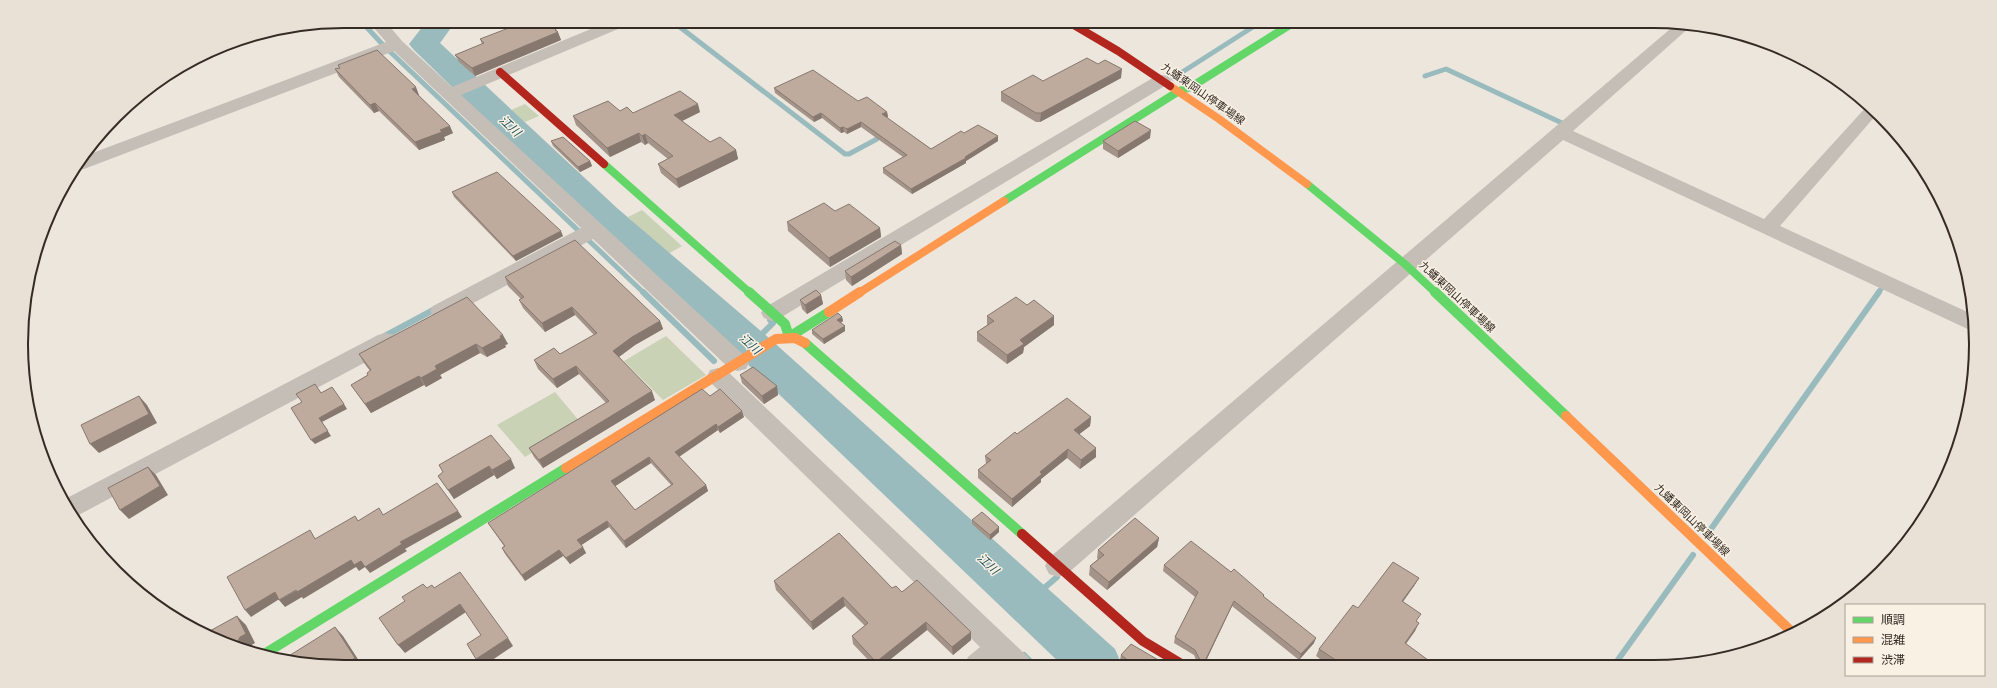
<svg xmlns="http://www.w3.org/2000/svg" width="1997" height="688" font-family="'Roboto Condensed','Noto Sans JP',sans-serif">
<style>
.green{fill:#cad2b6}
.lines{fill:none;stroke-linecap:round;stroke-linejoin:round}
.stream-far1{stroke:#99bbbd;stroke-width:5}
.stream{stroke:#99bbbd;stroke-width:6}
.river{fill:#99bbbd;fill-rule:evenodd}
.path{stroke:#bdb7b0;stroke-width:2;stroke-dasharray:1.5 1.5;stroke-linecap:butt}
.street{fill:#c4beb7;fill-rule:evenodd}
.fast-far1{stroke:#63d668;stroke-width:8}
.fast{stroke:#63d668;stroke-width:10}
.slow-far1{stroke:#ff974d;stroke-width:8}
.slow{stroke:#ff974d;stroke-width:10}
.jam-far1{stroke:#b3261e;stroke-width:8}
.jam{stroke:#b3261e;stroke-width:10}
.wall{fill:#a49388;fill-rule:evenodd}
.shaded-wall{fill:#86786f}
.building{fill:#bfab9e;stroke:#86786f;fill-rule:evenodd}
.labels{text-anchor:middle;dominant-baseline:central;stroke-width:3;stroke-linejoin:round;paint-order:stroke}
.street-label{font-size:11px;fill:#342b25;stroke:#f9f1e4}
.water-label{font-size:12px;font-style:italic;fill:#1a4e57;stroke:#f9f1e4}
.rim{fill:none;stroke:#342b25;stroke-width:2}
</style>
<rect width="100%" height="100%" fill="#ece6dd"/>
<path class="green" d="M525 104 539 116 525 122 511 110Z
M642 210 682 246 668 254 628 217Z
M666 336 706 375 663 400 624 361Z
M555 392 581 423 525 457 497 425Z"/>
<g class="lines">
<path class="stream-far1" d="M361 21 383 45 644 293
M672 21 845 154H849L877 139
M1425 76 1446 69 1562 123
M1173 78 1256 25 1249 21
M1878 293 1884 285"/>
<path class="stream" d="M643 292 714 361
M383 337 437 308
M751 345 773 323 770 320
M1706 536 1879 292
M1028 602 1057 577
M1024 655 1035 666
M1615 664 1693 555"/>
<path class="river" d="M427 21H456L440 43 617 208 769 338 1115 649 1122 665 1063 666 741 358 593 224 414 50 409 44Z"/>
<path class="path" d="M401 24 407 21"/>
<path class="street" d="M368 21H385L402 41 452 87 610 21H632L630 24 461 95 746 357 749 363 746 369 738 371 730 369 593 239 449 316 441 319 433 316 430 311 433 306 581 228 394 51 84 169 74 170 82 157 386 42Z
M1676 24 1691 26 1573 131 1764 219 1868 105 1877 114 1780 226 1974 315V332L1563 140 1067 574 1058 577 1049 574 1045 566 1049 558Z
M1162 75 1168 76 1171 80 1168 84 780 318 772 321 764 318 761 313 764 308 1156 76Z
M386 333 394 335 397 341 394 347 73 518 65 499 378 335Z
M718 368 726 370 1028 657 1032 666H964L968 657 980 647 710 382 707 376 710 370Z"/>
<path class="fast-far1" d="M604 164 750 293
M1307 184 1406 265 1436 293
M1004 201 1179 91 1191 87 1296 21"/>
<path class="fast" d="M749 292 785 324 789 337 829 312
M1435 292 1566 416
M805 343 1022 534
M261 656 566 468"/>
<path class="slow-far1" d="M1170 86 1219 119 1307 184
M859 293 1004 201"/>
<path class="slow" d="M829 312 860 292
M1566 416 1794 634
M566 468 776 339 795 338 805 343"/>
<path class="jam-far1" d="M1067 21 1118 51 1170 86
M500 72 604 164"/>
<path class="jam" d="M1022 534 1143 641 1183 665"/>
</g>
<path class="wall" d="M557 31 561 40 475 76 459 62 455 55 482 44 480 39Z
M338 65 419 95H418L453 133 444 137 445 140 419 150 379 111 374 113 339 77 335 69 339 68Z
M1121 78 1040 122H1036L1001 101V92L1043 81Z
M774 88 858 101 887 112 888 117 886 118 931 149 964 133 998 141 966 161V163L912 194 883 173V168L903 157 861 127 847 134 844 132 841 133 822 118 814 122 775 93Z
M700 112 682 121 710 142 736 150 738 159 679 188 661 173 658 164 668 159 648 143 645 145 641 142 610 157 576 125 573 116 633 113Z
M1150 138 1118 158 1103 149V141Z
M551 141 590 161 592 166 580 172 553 146Z
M452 192 563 236 516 261 454 197Z
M835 211 880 228 881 237 830 267 788 231 787 222Z
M901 245 902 254 852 286 846 280 845 271Z
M505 277 660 321 663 329 635 345 619 357 655 400 543 468 534 457 529 448 606 403 579 374 557 388 538 369 534 360 560 354 594 335 575 315 545 332 523 308 519 300 521 299 508 286Z
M821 295 823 304 807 314 802 309 800 300Z
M467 297 508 344 505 345 506 347 487 357 480 353 440 375 442 378 426 387 424 385 371 413 351 385 368 375 370 371 364 363 359 354Z
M987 316 1054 325 1024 347 1023 353 1007 364 977 341V332L987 325Z
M842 317 843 321 841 323 845 326V331L824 344 812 334V330Z
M740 375 777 386 778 395 764 404 742 383Z
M710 396 744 417 720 433 718 430 679 457 706 485 708 491 626 548 609 527 581 545 586 553 570 564 563 556 525 581 505 554 502 548 504 546 492 529 488 523ZM651 463 671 485 635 510 615 486Z
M1091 417 1090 426 1079 434 1096 457 1080 469 1067 458 1041 479V482L1012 507 978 478V470L986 464 985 456 1017 434Z
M439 465 515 468 497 479 494 475 454 499 438 476 443 472Z
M972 520 999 532 990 540 972 524Z
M1159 538 1157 547 1107 590 1089 575 1090 566 1098 559 1097 558 1098 550Z
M1164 565 1231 572 1264 595V597L1314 643 1299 660 1232 606 1204 665H1127L1120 660 1121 655 1160 661 1196 660 1194 655 1174 643 1175 637 1195 597 1163 571Z
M1419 578 1414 586 1403 602 1417 622 1415 631 1406 644 1425 665H1328L1316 656 1319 649 1358 608Z
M774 581 892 588 902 592 971 640 953 655 927 630 882 666H874L853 644 852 636 865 626 845 606 813 630 776 590Z"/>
<path class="shaded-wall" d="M556 29 558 33V32L561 40 475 76 472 68Z
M1122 69 1121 78 1040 122 1041 113Z
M416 87 419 95 415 97 412 89Z
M375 103 379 111 374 113 370 105Z
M698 104 700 112 676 124 674 115Z
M887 112 888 117 882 120V114Z
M821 113 822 118 814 122 813 117Z
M861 122V127L847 134V129Z
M450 126 453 133 444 137 445 140 419 150 415 142Z
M843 127 844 132 841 133 840 128Z
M1151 130 1150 138 1118 158V151Z
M639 133 641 142 610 157 607 148Z
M645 134 648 143 645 145 642 136Z
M998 136V141L966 161V163L912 194 911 189Z
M736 150 738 159 679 188 676 179Z
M590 161 592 166 580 172 578 167Z
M880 228 881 237 830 267 829 258Z
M561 231 563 236 516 261 513 256Z
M901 245 902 254 852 286 851 277Z
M821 295 823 304 807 314 805 305Z
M572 307 575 315 545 332 542 323Z
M1054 316V325L1024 347 1023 353 1007 364V355L1020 340Z
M842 317 843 321 838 324 837 320Z
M660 321 663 329 635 345 616 359 613 351 632 337Z
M845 326V331L824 344 823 339Z
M503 335 508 344 505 345 506 347 487 357 482 348 500 336Z
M476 344 480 353 440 375 442 378 426 387 421 378 435 366Z
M576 366 579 374 557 388 553 379Z
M419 376 424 385 371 413 365 404Z
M777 386 778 395 764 404 762 396Z
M652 391 655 400 543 468 539 460Z
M139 396 147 405 157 423 99 453 90 444Z
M344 404 347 409 322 422 331 436 315 444 311 440 319 418Z
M742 411 744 417 720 433 718 427Z
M1091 417 1090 426 1073 439 1074 430Z
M716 424 718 430 677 458 675 452Z
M1096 448V457L1080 469 1081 460Z
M1068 449 1067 458 1041 479V482L1012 507V499L1040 472Z
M649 457 651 463 614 487 611 481Z
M511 459 515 468 497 479 492 470Z
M489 466 494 475 454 499 448 490Z
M148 467 156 475 168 495 129 519 120 510Z
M706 485 708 491 626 548 624 541Z
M458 511 462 517 405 549 407 551 370 573 365 567 359 571 356 567 303 599 302 597 285 607 279 600 351 560 361 561 400 542Z
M607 521 609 527 580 546 577 540Z
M999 527V532L990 540V535Z
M1159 538 1157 547 1107 590 1109 582Z
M583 547 586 553 570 564 566 558Z
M559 550 563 556 525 581 522 575Z
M1419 578 1414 586 1397 609 1402 601Z
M275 592 281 598 251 617 245 610Z
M843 597 845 606 813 630 811 622Z
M1234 601 1232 606 1204 665H1203Z
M460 604 466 612 405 653 398 645Z
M237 616 246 625 255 643 250 646 248 650 237 645Z
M926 622 927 630 882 666H876V662Z
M1419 623 1415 631 1400 651 1405 643Z
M335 627 343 636 363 667H341Z
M971 632V640L953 655 952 647Z
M508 638 513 646 482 667 476 659Z
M1316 638 1314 643 1299 660 1301 654Z"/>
<path class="building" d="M527 21H546L556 29 555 30 558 32 472 68 455 55 484 43 480 39Z
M377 50 416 87 412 89 450 126 440 130 442 132 415 142 375 103 370 105 335 69 340 68 338 65Z
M1087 58 1098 64 1105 60 1122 69 1041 113H1036L1001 92 1033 75 1043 81Z
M813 70 858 101 867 97 887 112 882 114 931 149 961 131 964 133 978 125 998 136 965 157 966 158 911 189 883 168 907 155 861 122 847 129 843 127 840 128 821 113 813 117 774 88Z
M680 91 698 104 674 115 710 142 720 137 736 150 676 179 658 164 673 156 645 134 642 136 639 133 607 148 573 116 608 101 620 111 627 107 633 113Z
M1135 121 1151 130 1118 151 1103 141Z
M563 137 590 161 578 167 551 141Z
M497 172 561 231 513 256 452 192Z
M824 203 835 211 849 204 880 228 829 258 787 222Z
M575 240 660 321 632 337 613 351 652 391 539 460 529 448 609 401 576 366 553 379 534 360 554 348 560 354 597 333 572 307 542 323 519 300 524 297 505 277Z
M895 241 901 245 851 277 845 271Z
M816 290 821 295 805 305 800 300Z
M467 297 503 335 500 336 501 338 482 348 476 344 435 366 437 369 421 378 419 376 365 404 351 385 368 375 367 373 371 370 359 354Z
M1016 297 1027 305 1034 300 1054 316 1020 340 1024 344 1007 355 977 332 994 321 987 316Z
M838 313 842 317 837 320 845 326 823 339 812 330Z
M753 367 777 386 762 396 740 375Z
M315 384 321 393 332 387 344 404 319 418 328 431 311 440 291 408 302 402 296 394Z
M702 389 710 396 720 389 742 411 718 427 716 424 675 452 706 485 624 541 607 521 577 540 583 547 566 558 559 550 522 575 502 548 505 546 488 523ZM649 457 673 484 635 510 611 481Z
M139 396 149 414 90 444 81 425Z
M1067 398 1091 417 1074 430 1096 448 1081 460 1068 449 1040 472 1042 474 1012 499 978 470 991 460 985 456 1015 432 1017 434Z
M491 435 511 459 492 470 489 466 448 490 438 476 443 472 439 465Z
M148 467 160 486 120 510 108 488Z
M437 483 458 511 400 542 402 544 365 567 361 561 354 565 351 560 297 592 296 590 279 600 275 592 245 610 227 577 310 530 315 539 355 516 358 521 379 508 383 515Z
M982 512 999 527 990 535 972 520Z
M1135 518 1159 538 1109 582 1090 566 1104 555 1098 550Z
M839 533 892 588 896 586 902 592 917 580 971 632 952 647 926 622 876 662 852 636 868 623 843 597 811 622 774 581Z
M1191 541 1231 572 1234 569 1264 595 1263 596 1316 638 1301 654 1234 601 1203 665H1134L1121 655 1131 644 1160 661 1200 660 1195 650 1175 637 1198 592 1164 565Z
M1393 562 1419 578 1402 601 1421 614 1416 621 1419 623 1405 643 1428 660 1424 665H1343L1319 649 1353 605 1358 608Z
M460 572 508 638 476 659 467 644 481 635 460 604 398 645 379 618 405 601 402 597 423 584 427 588 432 585 434 588Z
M237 616 246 634 240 637 238 641 240 644 237 645 208 632Z
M335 627 355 658 341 667 284 659Z"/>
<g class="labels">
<g class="street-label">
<text transform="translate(1203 94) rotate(35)">九蟠東岡山停車場線</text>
<text transform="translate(1457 297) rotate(43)">九蟠東岡山停車場線</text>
<text transform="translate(1692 520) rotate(44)">九蟠東岡山停車場線</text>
</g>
<g class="water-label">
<text transform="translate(510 126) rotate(43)">江川</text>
<text transform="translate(750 344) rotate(42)">江川</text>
<text transform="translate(988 564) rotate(43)">江川</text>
</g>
</g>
<path d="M0 0H1997V688H0ZM344 28H1653A316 316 0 0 1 1969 344V344A316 316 0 0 1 1653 660H344A316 316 0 0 1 28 344V344A316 316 0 0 1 344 28Z" fill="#e9e1d5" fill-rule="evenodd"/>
<path class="rim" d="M344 28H1653A316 316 0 0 1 1969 344V344A316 316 0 0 1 1653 660H344A316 316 0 0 1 28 344V344A316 316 0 0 1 344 28Z"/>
<rect x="1845" y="604" width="140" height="72" fill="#f9f1e4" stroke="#aaa298"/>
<rect x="1853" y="617" width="20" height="6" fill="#63d668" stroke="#aaa298"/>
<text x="1881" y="624" font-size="12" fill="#342b25">順調</text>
<rect x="1853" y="637" width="20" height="6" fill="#ff974d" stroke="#aaa298"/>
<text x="1881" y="644" font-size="12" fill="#342b25">混雑</text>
<rect x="1853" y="657" width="20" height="6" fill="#b3261e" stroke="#aaa298"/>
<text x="1881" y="664" font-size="12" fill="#342b25">渋滞</text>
</svg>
